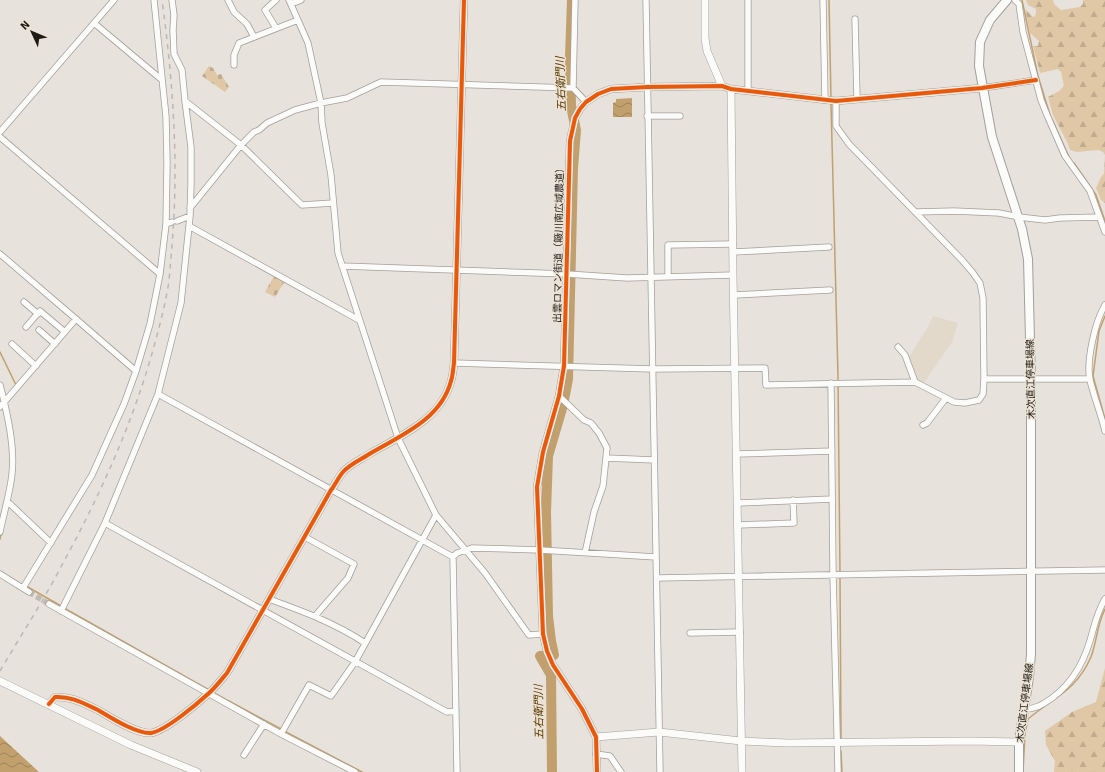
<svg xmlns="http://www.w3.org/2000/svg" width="1105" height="772" font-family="Signika,'Noto Sans JP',sans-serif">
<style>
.built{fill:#e3d9cb}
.forest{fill:url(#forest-firs)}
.cemetery{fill:url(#cemetery-stones)}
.water{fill:url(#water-waves)}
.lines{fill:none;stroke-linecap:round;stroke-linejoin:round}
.stream{stroke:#c1a06e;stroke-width:1.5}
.river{stroke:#c1a06e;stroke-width:10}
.minor-tunnel{stroke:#bfbab4;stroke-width:5.5;stroke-dasharray:5.5 3;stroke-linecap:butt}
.minor-casing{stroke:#a39f9a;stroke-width:7}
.tertiary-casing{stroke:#a39f9a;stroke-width:8}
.secondary-casing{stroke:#a39f9a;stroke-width:10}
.minor{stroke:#fbfbfa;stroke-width:5.5}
.tertiary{stroke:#fbfbfa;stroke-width:7}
.secondary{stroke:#fbfbfa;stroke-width:8}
.rail{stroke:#bab8b6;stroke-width:1.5;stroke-dasharray:5 5;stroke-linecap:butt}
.cycleway-casing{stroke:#ece3d6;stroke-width:6}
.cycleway{stroke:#e8590c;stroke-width:4}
.labels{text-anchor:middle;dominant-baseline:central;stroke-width:3;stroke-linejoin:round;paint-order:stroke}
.street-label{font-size:10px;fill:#1e1b16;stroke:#ece3d6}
.water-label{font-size:11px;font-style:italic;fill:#593900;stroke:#ece3d6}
</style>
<defs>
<pattern id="forest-firs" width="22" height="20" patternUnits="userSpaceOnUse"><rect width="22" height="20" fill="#e0c8a7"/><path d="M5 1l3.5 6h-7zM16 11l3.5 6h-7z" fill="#c0ab8f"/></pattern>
<pattern id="cemetery-stones" width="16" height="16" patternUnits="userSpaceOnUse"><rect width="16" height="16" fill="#e0c8a7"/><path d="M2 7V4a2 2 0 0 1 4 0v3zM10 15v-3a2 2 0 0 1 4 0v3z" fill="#c0ab8f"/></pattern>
<pattern id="water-waves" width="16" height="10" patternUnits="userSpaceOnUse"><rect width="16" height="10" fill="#c1a06e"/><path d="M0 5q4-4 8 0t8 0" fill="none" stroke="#9c8259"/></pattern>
</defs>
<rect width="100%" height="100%" fill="#e7e2db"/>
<path class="built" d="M933 316 958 323 952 342 923 384 918 381 908 359 929 325Z"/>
<path class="forest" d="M1026 0H1053L1054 4 1061 10 1080 7 1083 4V0H1105V203L1101 200 1096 188C1099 183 1099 178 1104 174L1105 155 1103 152 1098 150 1077 152 1070 150 1068 144 1053 115 1048 97 1059 91 1064 86 1061 72 1058 69 1040 73 1033 46H1038L1039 41 1030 33 1025 9 1033 17 1035 16 1036 13V9L1028 5Z
M1105 668V772H1054L1055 761 1046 745 1045 731 1072 712 1096 702Z"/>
<path class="cemetery" d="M209 66 213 68 217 75 221 74 229 87 225 92 202 76Z
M274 276 285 281 275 297 265 292Z"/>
<path class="water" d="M632 98V117H613V103L616 102V99Z
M0 736 39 772H0Z"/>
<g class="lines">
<path class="stream" d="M829 0 831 99
M1022 0 1038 76 1050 115
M831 103 838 377 840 573
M1052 119 1069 157
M1074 163 1096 195 1105 221
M1105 316 1099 331 1093 376 1105 419
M0 352 16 385V386
M0 539 1 534
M840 577 841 739
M26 586 61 606
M64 608 209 690
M214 693 281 729
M284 731 362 772
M841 751 842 772
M1023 772 1025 734 1028 719C1054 697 1076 691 1091 657 1097 641 1097 624 1105 609"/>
<path class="river" d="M552 772 551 675 540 656 554 655 551 641 548 616 546 512 548 456 563 405 568 379 573 168 576 130 571 106 570 57 572 0"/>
<path class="minor-tunnel" d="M29 592 49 604"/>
<defs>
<path id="minor" d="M228 0 234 12 247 24 254 37
M276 0 265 10 276 28
M289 0 308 43 321 103 322 123 331 175 338 253 398 438 436 515 485 573 529 635 543 634
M575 0 573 88 586 102
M646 0 660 772
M748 0V91
M823 0 825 100
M1015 0 1019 4 1023 32 1041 100 1047 115 1065 156 1090 191 1105 232
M291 4 301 0
M855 19 857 98
M94 23 162 80
M234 65V55L239 43 298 20
M982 88 1036 80
M185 101 241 145 302 205 333 203
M647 116H680
M0 132 114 0
M0 137 160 274
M190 208 241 145 254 132 259 130 267 123 295 110 321 103 347 98 381 82 573 88
M915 212 954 211 999 213 1019 217 1045 220 1060 218 1099 217
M177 221 190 216
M166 224 172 222
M189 226 359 320
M733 252 829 247
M0 254 76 319
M342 266 567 274 627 278 733 275
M668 276V245L733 244
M734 295 830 290
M24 302 38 314
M1105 305C1095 322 1086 361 1090 380 1094 397 1101 414 1105 431
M26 327 40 311 65 332
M39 330 55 344
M12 344 36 366
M898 347 905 355 915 382
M454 363 653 369 765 368 766 385 915 382 954 402 965 403 979 400 983 394 984 379 983 298 980 283 973 273 962 260 849 144 836 126V101
M984 379H1090
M831 383 833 574 838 772
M0 385C7 412 15 446 12 474 10 493 4 512 0 532
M158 394 453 557 457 772
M559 396 584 420 591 423 599 433 607 448 603 486 594 512 585 553
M0 407 76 319 136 371
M923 425 927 423 946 398
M737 454 832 451
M606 458 654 460
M7 501 51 543
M738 503 832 499
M105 523 447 712 456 711
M739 525 794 523 793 500
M305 537 354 564 348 578 315 616
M453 557 457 553 472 548 540 550 656 557
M0 574 29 592
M657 578 1105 570
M23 588 92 475 124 404 136 371 150 324 160 274 166 224 167 163 166 117 154 0
M269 599C302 611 335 623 365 643
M49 604 281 734 355 772
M61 611 105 523 158 394 181 303 190 216 191 184V147L185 101 182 70 174 54 173 30 174 15 172 0
M690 633 740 632
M1024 709C1036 709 1042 705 1052 698 1075 681 1086 658 1093 630 1096 619 1099 609 1105 599
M281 734 309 685 331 696 355 662 436 515
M596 754 610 756 621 772
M244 755 264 724"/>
<path id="tertiary" d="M705 0V38L707 51 722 86
M731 89 733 275 742 772
M0 681 131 745 197 772
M49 704 55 697C71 696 83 703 98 710 110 717 136 734 151 733 165 731 197 704 208 694 215 688 221 680 227 673L331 490C335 485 338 478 343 472 350 464 362 459 371 453 402 435 441 419 451 381 453 375 453 369 454 363L464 0
M596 737 659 732 741 741 788 743 969 741 1019 742
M597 772 596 737 582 709 553 665 547 651 543 634 537 487 543 452 559 396 564 366 570 141 575 118 580 109 586 102 598 94 611 89 647 87 722 86 731 89 836 101 982 88"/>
<path id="secondary" d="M1007 0 990 20 980 42 979 66 992 137 1022 229 1028 259 1031 380V654L1029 677 1019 742V772"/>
</defs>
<use href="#minor" class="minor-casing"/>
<use href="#tertiary" class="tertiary-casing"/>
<use href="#secondary" class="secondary-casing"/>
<use href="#minor" class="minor"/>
<use href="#tertiary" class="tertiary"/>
<use href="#secondary" class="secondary"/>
<path class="rail" d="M0 671C21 635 44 600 63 563 99 497 130 429 151 357 158 332 165 307 169 281 170 269 171 257 172 245 179 164 173 81 162 0"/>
<defs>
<path id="cycleway" d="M49 704 55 697C71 696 83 703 98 710 110 717 136 734 151 733 165 731 197 704 208 694 215 688 221 680 227 673L331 490C335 485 338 478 343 472 350 464 362 459 371 453 402 435 441 419 451 381 453 375 453 369 454 363L464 0
M597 772 596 737 582 709 553 665 547 651 543 634 537 487 543 452 559 396 564 366 570 141 575 118 580 109 586 102 598 94 611 89 647 87 722 86 731 89 836 101 982 88 1036 80"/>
</defs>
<use href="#cycleway" class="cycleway-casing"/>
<use href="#cycleway" class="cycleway"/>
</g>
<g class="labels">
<g class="street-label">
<text transform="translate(559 243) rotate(-89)">出雲ロマン街道（簸川南広域農道）</text>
<text transform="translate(1031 379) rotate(-91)">木次直江停車場線</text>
<text transform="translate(1025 703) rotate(-83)">木次直江停車場線</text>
</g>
<g class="water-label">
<text transform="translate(561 84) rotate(-92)">五右衛門川</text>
<text transform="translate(539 712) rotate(-91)">五右衛門川</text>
</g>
</g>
<g transform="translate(32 32) rotate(314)" stroke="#ece3d6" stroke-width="3" paint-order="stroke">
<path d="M0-3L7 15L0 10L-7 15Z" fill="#1e1b16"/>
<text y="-6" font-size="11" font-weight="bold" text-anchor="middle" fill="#1e1b16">N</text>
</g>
</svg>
